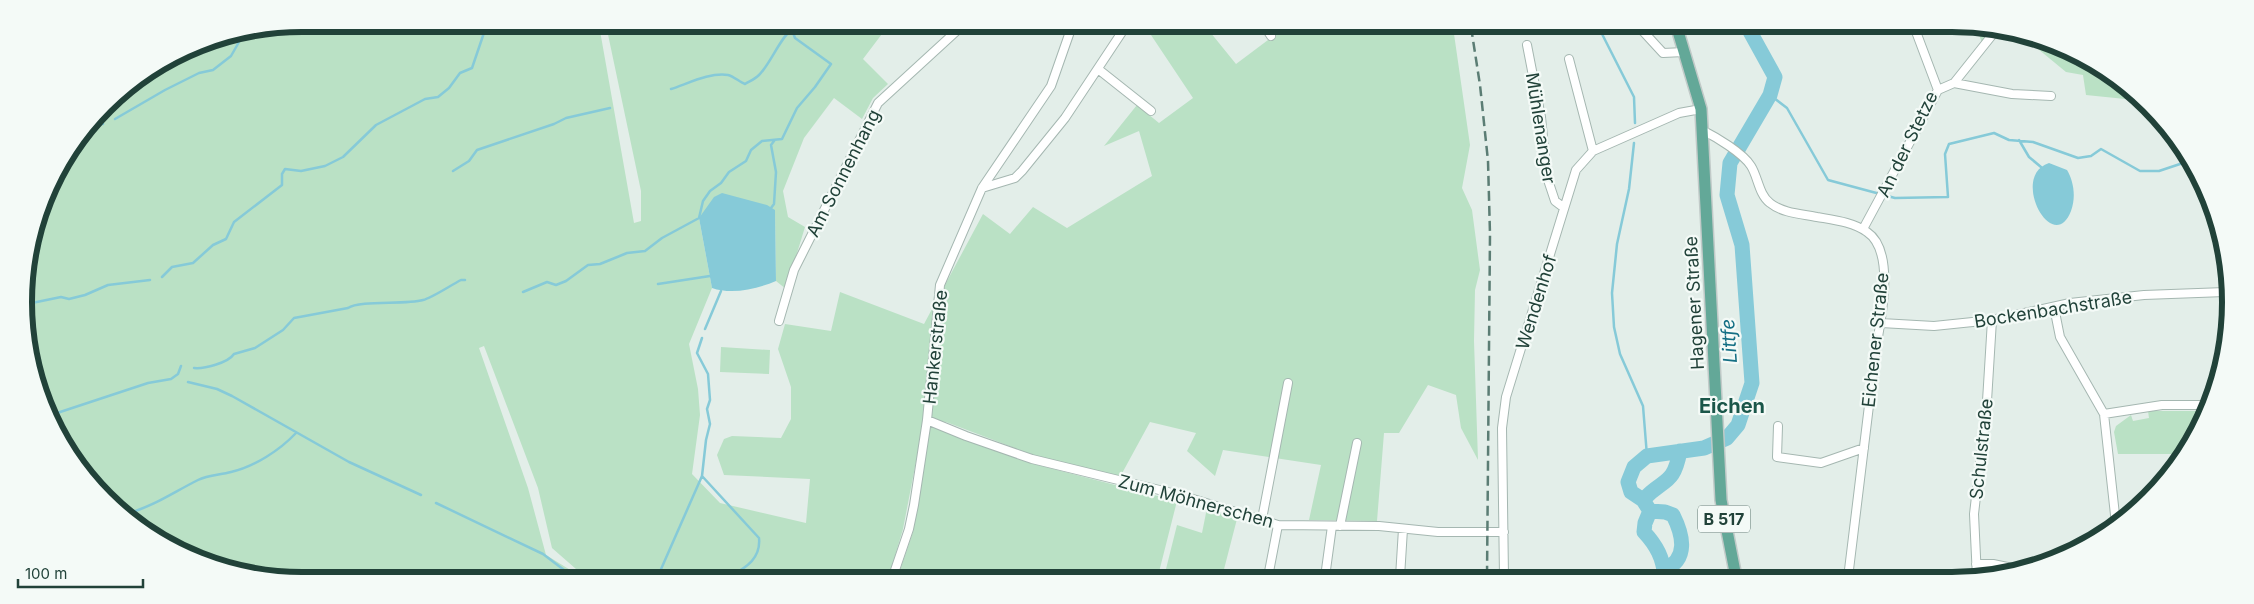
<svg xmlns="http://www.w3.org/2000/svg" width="2254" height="604" font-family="Inter,sans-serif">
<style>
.green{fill:#bae1c5}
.water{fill:#86cad8}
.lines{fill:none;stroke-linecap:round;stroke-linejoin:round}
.stream{stroke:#86cad8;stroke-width:2.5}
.river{stroke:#86cad8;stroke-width:15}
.street-casing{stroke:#a5b7b1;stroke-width:10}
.primary-casing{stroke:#c1cac8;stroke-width:14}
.street{stroke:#fff;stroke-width:8}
.primary{stroke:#63a898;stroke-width:11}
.rail{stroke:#5b7d74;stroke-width:2.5;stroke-dasharray:10 5;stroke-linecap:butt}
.labels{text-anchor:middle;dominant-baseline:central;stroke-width:4.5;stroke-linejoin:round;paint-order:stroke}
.shield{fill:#f4faf7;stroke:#607972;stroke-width:1}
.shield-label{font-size:16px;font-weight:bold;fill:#214239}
.street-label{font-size:18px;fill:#214239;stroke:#f4faf7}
.water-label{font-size:19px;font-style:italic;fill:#146f84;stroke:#f4faf7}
.quarter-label{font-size:20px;font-weight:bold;fill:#1a5649;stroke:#f4faf7}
.rim{fill:none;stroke:#214239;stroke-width:6}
</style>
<rect width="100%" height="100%" fill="#e3eee9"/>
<path class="green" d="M302 24 599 25 634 223 641 221V191L606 25 888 26 863 59 888 84 873 98 862 119 834 98 804 138 783 191 788 217 805 227 786 289 776 281 775 210 699 218 712 288 689 344 698 389 700 415 692 474 720 503 806 523 810 479 724 475 717 455 724 439 732 436 781 438 791 419V387L778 349 785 324 831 331 840 292 924 324 983 214 1010 234 1033 207 1067 228 1152 176 1139 131 1104 146 1137 105 1159 123 1193 98 1145 26 1206 27 1236 64 1276 34 1271 27H1453L1470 145 1462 188 1472 210 1480 270 1475 290 1474 341 1478 460 1461 428 1456 395 1428 385 1399 433H1384L1377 521 1309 520 1321 465 1223 450 1215 476 1187 451 1196 433 1150 422 1120 477 1033 455 946 422 924 420 903 529 889 576H584L552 548 538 488 484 346 479 348 528 488 546 555 580 576 248 575 163 543 81 472 38 391 24 284 53 179 118 93 196 45Z
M1977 29H1992L1982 43Z
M2021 35 2106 70 2135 100 2086 95 2083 75 2066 72Z
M721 347 770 350 769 374 720 372Z
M2148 411H2204L2193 441 2183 454H2118L2114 432 2116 426 2131 415 2133 421 2149 418Z
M930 426 1030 463 1177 501 1158 576H1147L1138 573 1137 576H898L913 532Z
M1207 508 1238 515 1222 577H1164L1177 525 1202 533Z"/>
<path class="water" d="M2049 163 2067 170C2074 182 2076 197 2071 211 2053 257 2009 176 2049 163Z
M722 193 767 205 775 210 776 281C757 289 732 295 712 288L699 218 714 197Z"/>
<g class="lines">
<path class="stream" d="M345 24 351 28 365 24
M1599 28 1634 97 1635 123
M671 89C687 84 710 72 728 75 733 76 740 82 745 84 750 81 755 79 759 75 769 66 783 33 792 30
M1770 95 1787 108 1828 180 1895 198 1948 197 1945 154 1949 144 1994 133 2009 140 2033 142 2078 158 2091 156 2101 149 2140 171H2159L2189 161
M115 119 165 90 199 73 213 70 231 56 243 35
M94 124H103
M2019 140 2029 157 2041 167
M1634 143 1629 189 1617 244 1612 293 1614 327 1620 354 1643 406 1647 456
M453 171 469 161 477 150 554 124 566 118 610 108
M771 208 774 204 776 172 771 145 774 141
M162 277 172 267 193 263 213 245 226 239 234 222 282 185V174L285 169 301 171 325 166 343 157 376 125 425 99 438 97 449 88 460 73 472 68 487 24
M658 284 710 276
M523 292 547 282 556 285 566 281 588 265 600 264 627 253 645 251 662 238 699 218 703 201 710 191 721 183 729 172 746 161 751 150 762 141 782 139 797 108 815 87 831 64 795 38 792 30 794 25
M27 304 61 297 69 299 85 295 108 285 150 280
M705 329 721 291
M194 368C204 369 228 363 234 354L255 348 283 330 294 318 348 308C360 300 405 305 423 300 432 298 451 285 461 280H465
M188 382 217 389 232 396 349 462 421 495
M51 415 148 383 171 379 178 374 181 366
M702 476 759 538C761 558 747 567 731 576
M436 503 543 554 572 576
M129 513C154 506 174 492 198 480 208 475 220 475 231 472 254 467 280 450 296 433
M658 576 702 476 706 440 710 424 707 409 710 400 708 374 697 353 702 338"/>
<path class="river" d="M1643 500C1664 477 1673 487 1680 451
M1650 511 1665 512 1673 515C1683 535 1689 559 1664 570
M1665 577C1663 558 1657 546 1644 532L1645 523 1650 511 1643 500 1631 492 1628 482 1634 467 1647 456 1704 448 1727 438 1738 425 1752 383 1742 245 1727 195 1730 163 1770 95 1775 77 1748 28"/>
<defs>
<path id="street" d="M1265 27 1271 36
M1640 28 1663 53 1684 52
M1527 45 1541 117 1547 177 1555 201 1563 207
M1569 59 1593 151
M1098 69 1151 111
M1954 83 1997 29
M1938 90 1954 83 2012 94 2051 96
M1702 130C1716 137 1743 153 1751 166 1758 177 1759 195 1770 203 1782 213 1802 214 1817 217 1834 220 1853 222 1867 232 1896 251 1881 320 1876 348L1848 578
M982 188 1015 178 1022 171 1065 118 1126 26
M1863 229 1938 90 1915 29
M2054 307 2060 337 2104 414 2116 524
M779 321 794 270 878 103 962 26
M1881 323 1934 326 1992 320 2070 303 2144 295 2225 292
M2104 414 2162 405H2207
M927 420 966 436 1032 459 1180 495 1278 525 1379 526 1438 532H1504
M1778 426 1777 457 1821 463 1864 448
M1262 519 1288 383
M1340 526 1357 443
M1976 564H1993L2017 569
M893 576 909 529 914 505 927 420 940 285 982 188 1051 86 1072 26
M1268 577 1278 525
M1325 577 1332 526
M1400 577 1403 529
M1504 577 1502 428 1506 397 1576 170 1593 151 1679 113 1701 109
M1769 578H1770
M1977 578 1974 514 1987 401 1992 320"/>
<path id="primary" d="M1677 28 1701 109 1721 500 1736 577"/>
</defs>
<use href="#street" class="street-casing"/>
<use href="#primary" class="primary-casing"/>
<use href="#street" class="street"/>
<use href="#primary" class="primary"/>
<path class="rail" d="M1471 27 1480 85 1488 161 1490 234 1487 577"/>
</g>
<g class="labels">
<rect class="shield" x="1698" y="505.5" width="52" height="27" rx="4"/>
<g class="shield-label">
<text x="1724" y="519">B 517</text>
</g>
<g class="street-label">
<text transform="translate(1541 128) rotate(81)">Mühlenanger</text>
<text transform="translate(1907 144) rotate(-64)">An der Stetze</text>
<text transform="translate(843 173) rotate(-63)">Am Sonnenhang</text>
<text transform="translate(1536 302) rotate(-73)">Wendenhof</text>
<text transform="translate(1694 303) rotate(-93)">Hagener Straße</text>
<text transform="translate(2053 309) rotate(-9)">Bockenbachstraße</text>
<text transform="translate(1875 340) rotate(-84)">Eichener Straße</text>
<text transform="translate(935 347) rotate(-84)">Hankerstraße</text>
<text transform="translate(1981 449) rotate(-84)">Schulstraße</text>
<text transform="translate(1196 501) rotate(15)">Zum Möhnerschen</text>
</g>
<g class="water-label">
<text transform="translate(1729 341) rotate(-94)">Littfe</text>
</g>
<g class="quarter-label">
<text x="1732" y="406">Eichen</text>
</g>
</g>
<path d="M0 0H2254V604H0ZM302 32H1952A270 270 0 0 1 2222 302V302A270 270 0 0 1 1952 572H302A270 270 0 0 1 32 302V302A270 270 0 0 1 302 32Z" fill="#f4faf7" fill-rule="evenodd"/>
<path class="rim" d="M302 32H1952A270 270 0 0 1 2222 302V302A270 270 0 0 1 1952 572H302A270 270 0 0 1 32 302V302A270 270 0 0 1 302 32Z"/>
<path d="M18 579v8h125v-8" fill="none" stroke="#214239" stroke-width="2.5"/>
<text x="25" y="579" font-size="15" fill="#214239" stroke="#f4faf7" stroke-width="4" paint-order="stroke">100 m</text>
</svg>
